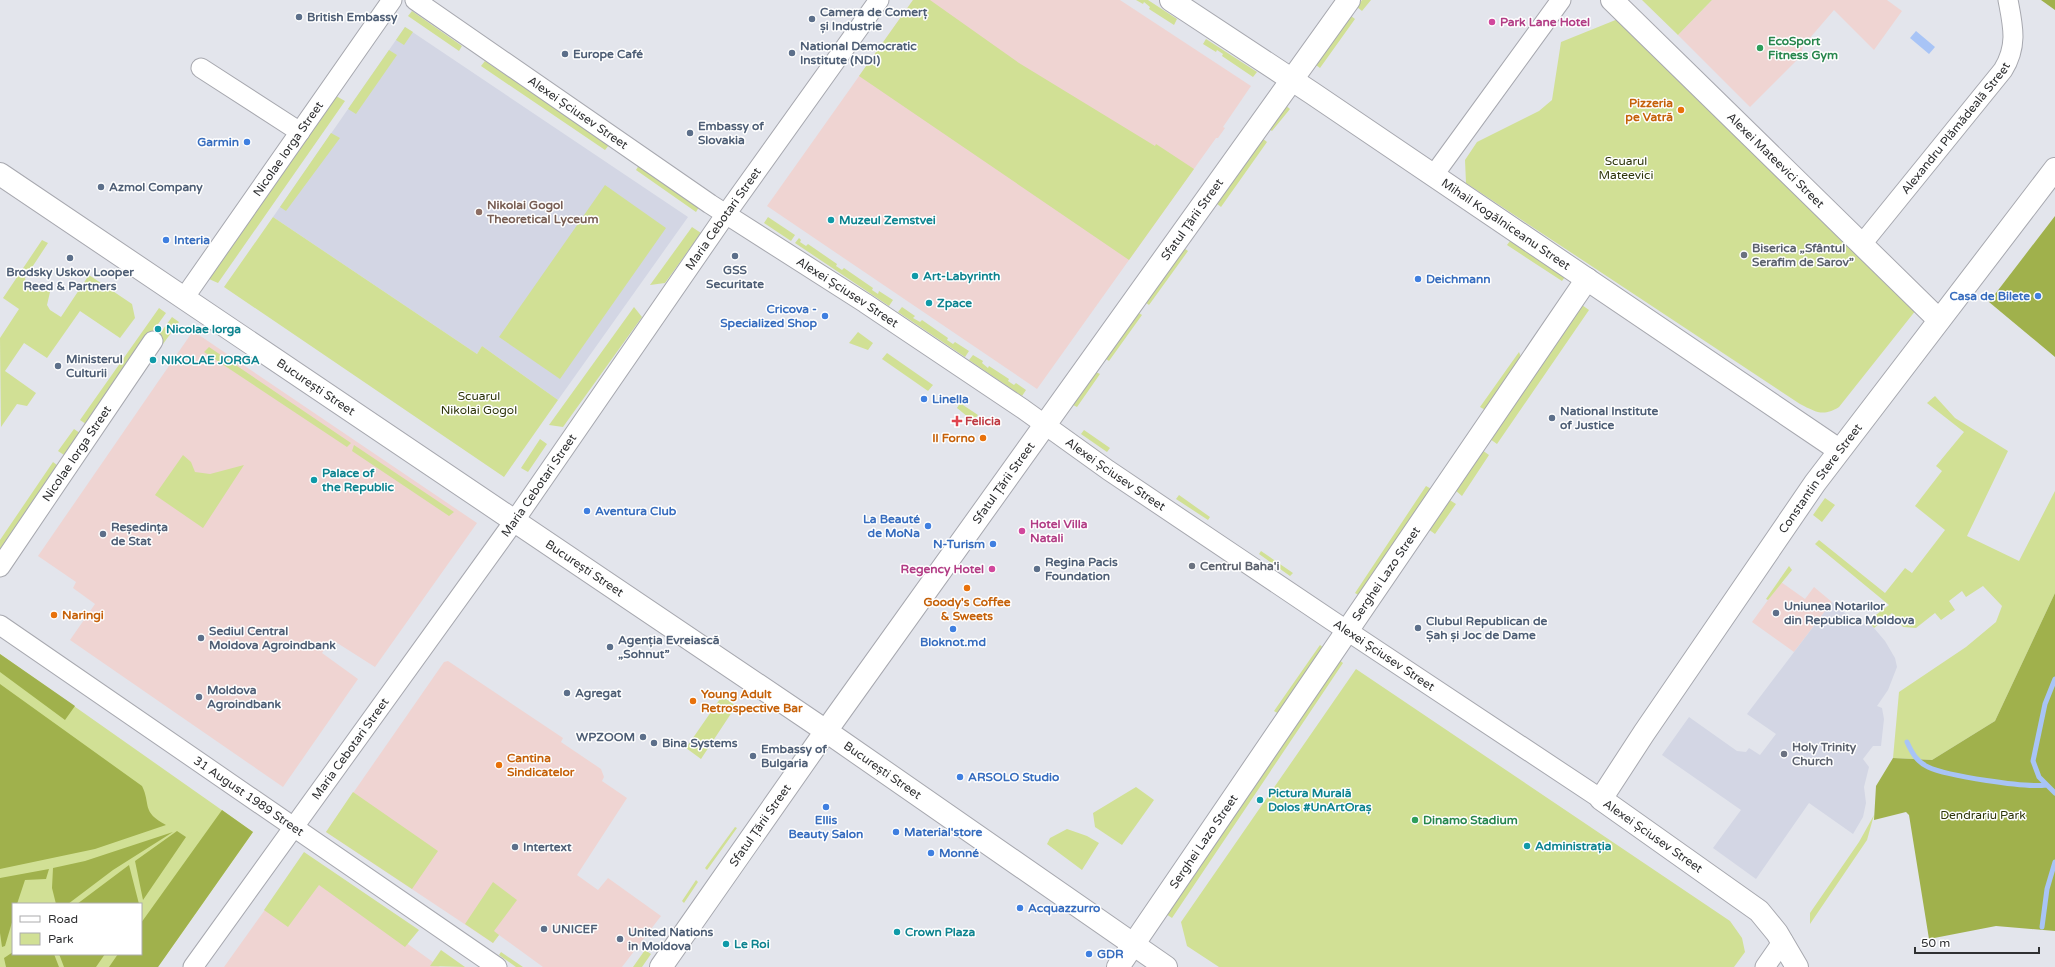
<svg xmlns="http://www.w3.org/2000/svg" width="2055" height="967" font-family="'Varela Round',sans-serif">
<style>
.commercial{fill:#efd4d2}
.built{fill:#d3d6e4}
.green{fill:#d1e095;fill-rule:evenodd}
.forest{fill:#a0b14c}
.water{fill:#a8c4f6}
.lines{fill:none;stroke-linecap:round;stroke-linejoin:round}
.stream{stroke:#a8c4f6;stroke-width:5}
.minor-casing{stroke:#a7a8af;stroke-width:21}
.major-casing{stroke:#a7a8af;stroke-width:24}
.minor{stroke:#fff;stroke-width:19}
.major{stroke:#fff;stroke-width:22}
.service-dot{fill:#5c6f8a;stroke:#fff;stroke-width:1.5}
.hotel-dot{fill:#d1479c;stroke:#fff;stroke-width:1.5}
.leisure-dot{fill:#2e9e5b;stroke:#fff;stroke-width:1.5}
.food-dot{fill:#e8710a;stroke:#fff;stroke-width:1.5}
.shop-dot{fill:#3f7fe0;stroke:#fff;stroke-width:1.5}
.education-dot{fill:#8d6e63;stroke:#fff;stroke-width:1.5}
.culture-dot{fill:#0f9aa8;stroke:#fff;stroke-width:1.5}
.worship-dot{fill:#6b7280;stroke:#fff;stroke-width:1.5}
.health-dot{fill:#e0444e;stroke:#fff;stroke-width:1.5}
.labels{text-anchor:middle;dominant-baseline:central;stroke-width:3;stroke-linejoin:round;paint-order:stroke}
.service-label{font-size:12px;font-weight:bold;fill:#4e5e75;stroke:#fff;text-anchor:start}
.hotel-label{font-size:12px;font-weight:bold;fill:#b23c85;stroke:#fff;text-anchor:start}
.leisure-label{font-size:12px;font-weight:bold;fill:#27864d;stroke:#fff;text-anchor:start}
.food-label{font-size:12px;font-weight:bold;fill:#c56008;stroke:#fff;text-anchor:start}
.street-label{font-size:12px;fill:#2f3032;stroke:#fff}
.shop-label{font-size:12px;font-weight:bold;fill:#366cbe;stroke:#fff;text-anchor:start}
.park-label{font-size:12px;fill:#2d3409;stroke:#fff}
.education-label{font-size:12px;font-weight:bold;fill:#785e54;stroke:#fff;text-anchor:start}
.culture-label{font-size:12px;font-weight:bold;fill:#0d838f;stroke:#fff;text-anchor:start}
.worship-label{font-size:12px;font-weight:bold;fill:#5b616d;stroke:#fff;text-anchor:start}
.health-label{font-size:12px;font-weight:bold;fill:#be3a42;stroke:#fff;text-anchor:start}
</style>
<rect width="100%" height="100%" fill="#e3e5ec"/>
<path class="commercial" d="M913 0H1120L1251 86 1223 127 1225 128 1218 138H1216L1037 389 767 206Z
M1712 0H1887L1902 11 1874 50 1834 10 1803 46 1801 56 1750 107 1678 35Z
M193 331 477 523 375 667 331 639 322 653 358 679 283 787 70 640 95 604 73 588 76 582 38 556Z
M1781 582 1805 599 1814 587 1832 602 1794 652 1752 622Z
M448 661 563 738 561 742 601 769 604 777 602 781 627 798 577 875 598 890 608 878 661 916 622 967H543L499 935 493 943 326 832 444 662Z
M297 865 440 967H224Z"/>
<path class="built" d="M405 27 688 217 558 400 482 346 477 354 273 217Z
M1832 602 1860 626 1868 621 1885 641 1895 658 1897 667 1888 690 1877 706 1882 708 1884 719 1881 746H1873L1863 759 1869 767 1864 787 1866 803 1863 817 1853 834 1809 803 1756 879 1713 848 1741 810 1662 755 1689 717 1737 751 1746 752 1749 748 1760 755 1776 734 1747 714Z"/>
<path class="green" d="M913 0H930L1019 63 1155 146 1156 144 1194 169 1129 260 859 76Z
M1136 0H1148L1177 19 1174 25 1149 9 1150 7 1144 2 1143 4Z
M1362 0H1371L1362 11 1357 7Z
M1642 0H1712L1678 35Z
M412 11 462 46 459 51 408 16Z
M1351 16 1355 19 1320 68 1316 65Z
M1618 19 1916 310 1839 407C1823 417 1816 412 1800 404L1466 183 1465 160 1477 142 1539 111 1552 100 1561 42Z
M405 27 413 32 404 45 396 40Z
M1206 39 1257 72 1253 77 1222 56 1223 54 1217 50 1216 52 1203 44Z
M389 50 397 55 356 114 348 109Z
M485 61 609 145 605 150 481 66Z
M336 96 345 101 218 283 209 279Z
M1285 105 1290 109 1272 131 1267 128Z
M331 133 340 138 286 211 280 207Z
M1262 138 1267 142 1221 207 1216 203Z
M639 165 699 207 696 212 636 170Z
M605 185 666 228 560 379 499 337Z
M273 217 477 354 482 346 558 400 504 477 224 287Z
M768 217 795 235 791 241 764 223Z
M692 227 701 233 665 283 650 285Z
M799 238 801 240 800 242 806 246 808 244 837 264 836 266 842 270 844 268 873 288 872 290 878 294 879 291 893 300 889 306 795 243Z
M42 240 48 243 25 278 27 287 37 292 46 289 50 292 47 305 50 310 61 317 89 275 132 304 135 318 120 338 80 311 47 358 24 343 5 371 36 393 27 406 17 404 1 427 0 338 19 309 3 298Z
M1510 241 1565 277 1562 281 1507 245Z
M1184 248 1188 251 1149 305 1145 302Z
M1582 305 1589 310 1497 444 1490 439Z
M634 307 642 317 563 427 549 425Z
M902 307 915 316 913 318 920 322 922 320 948 338 947 340 953 344 955 342 969 351 965 357 898 312Z
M159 308 166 313 86 424 80 420Z
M1139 313 1142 315 1109 361 1106 359Z
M172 317 179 322 163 344 156 339Z
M858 332 873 343 868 350 849 343Z
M209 347 351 443 347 447 204 352Z
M1519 352 1521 357 1499 396 1495 394 1491 400 1495 403 1489 412 1480 407Z
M887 353 933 385 928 391 882 359Z
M973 355 983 361 982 363 988 368 989 366 1009 379 1008 381 1014 385 1016 383 1026 390 1022 396 969 360Z
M1096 372 1100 374 1077 407 1073 405Z
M1935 396 1955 418 2008 451 1967 536 2019 561 2055 491V593L1995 721 1932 760 1893 758 1899 692 1966 647 1996 622 2002 606 1983 586 1966 597 1962 591 1949 601 1955 610 1941 620 1935 613 1916 628 1903 627 1892 613 1874 628 1868 621 1889 605 1815 544 1819 540 1885 593 1905 568 1912 573 1945 530 1915 506 1942 471 1936 466 1964 432 1927 403Z
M960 403 978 415 973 421 957 408Z
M74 429 80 433 64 455 58 451Z
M1084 430 1110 448 1107 452 1081 434Z
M540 439 547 444 528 472 521 468Z
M354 445 454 512 449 516 352 451Z
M1482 450 1489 455 1462 496 1455 490Z
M183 455 191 462 195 472 210 474 244 465 203 528 155 495Z
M53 462 57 465 0 549V540Z
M1426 486 1435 491 1362 597 1355 593Z
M1179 495 1210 517 1208 520 1176 499Z
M1825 498 1835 505 1822 522 1813 515Z
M1448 499 1456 504 1435 534 1428 529Z
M1261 551 1293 573 1290 576 1259 554Z
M1789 566 1792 570 1768 600 1766 599Z
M1320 645 1324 648 1279 714 1274 711Z
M0 654 253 832 158 967H0ZM13 904H141V954H13Z
M1338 659 1343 663 1172 918 1166 914Z
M1356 669 1730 921 1742 938 1745 952 1734 967H1219L1187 946 1181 922Z
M722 696 736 706 701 759 686 748Z
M1136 787 1154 800 1122 845 1095 827 1093 813Z
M353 792 438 851 412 889 326 832Z
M1874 815 1867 840 1810 924V913L1859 842Z
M735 827 737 828 707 870 705 868Z
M1067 829 1087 836 1099 843 1082 870 1047 844 1050 838Z
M304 852 419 930 405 947 319 885 288 927 264 910Z
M696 880 698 882 684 903 682 901Z
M493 882 517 900 494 931 499 935 493 943 465 924Z
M441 950 465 967 430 966Z
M645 950 651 954 642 967H633Z
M501 952 523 967H516L499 955Z"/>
<path class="forest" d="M2041 0H2055V10Z
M2055 216V357L1989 302Z
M2055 593V935V931L1996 926 1929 939 1909 815 1906 812 1874 820 1876 786 1893 758 1932 760 1995 721Z
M0 654 75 706 65 720 0 672Z
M0 684 142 786C151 804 141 812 166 825L95 849 0 869Z
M222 810 253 832 158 967H109L118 954H141V923Z
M177 831 186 837 143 900 135 861Z
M173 832 113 870 68 904H56L52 888 53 868 85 861Z
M129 865 139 904H77Z
M49 869 46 879 25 880 17 904H13V919L5 946 2 947 0 933V878Z
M13 952V954H54L59 967H6L4 958Z
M59 954H105L96 967H64Z"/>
<path class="water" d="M1916 31 1935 47 1929 54 1910 38Z"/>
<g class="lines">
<path class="stream" d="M2055 679 2045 704 2033 761 2039 777 2055 793
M1907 742C1912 753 1917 762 1928 767 1947 776 2026 788 2046 785
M2042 927 2047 889 2055 862"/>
<defs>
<g id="minor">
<path id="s1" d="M415 0 710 204 865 303 1023 409 1108 470 1331 620 1601 799"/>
<path d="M201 68 300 132"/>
<path d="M1433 176 1561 0"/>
<path id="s2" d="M1862 244 2003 70C2018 46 2013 26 2008 0"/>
<path id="s3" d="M184 298 392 0"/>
<path id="s4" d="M0 567 153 341"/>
<path id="s5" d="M0 625 497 967"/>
<path id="s6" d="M193 967 515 520 726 214 879 0"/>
<path d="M1765 967 1783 941"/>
</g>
<g id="major">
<path id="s7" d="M1171 0 1312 93 1839 450"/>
<path id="s8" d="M1612 0 1939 320"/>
<path id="s9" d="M0 174 826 731 1166 967"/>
<path id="s10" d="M661 967 826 731 1349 0"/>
<path id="s11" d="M1118 967 1587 279"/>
<path id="s12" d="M1797 967 1777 933 1759 911 1601 799 1644 733 1815 483 2055 169"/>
</g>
</defs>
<use href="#minor" class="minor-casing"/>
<use href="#major" class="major-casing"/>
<use href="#minor" class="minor"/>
<use href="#major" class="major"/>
</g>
<g class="service-dot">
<circle cx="299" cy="17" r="4"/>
<circle cx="812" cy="19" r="4"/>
<circle cx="792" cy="53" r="4"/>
<circle cx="565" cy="54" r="4"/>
<circle cx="690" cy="133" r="4"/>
<circle cx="101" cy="187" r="4"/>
<circle cx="735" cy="256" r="4"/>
<circle cx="70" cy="258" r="4"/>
<circle cx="58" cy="366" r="4"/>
<circle cx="1552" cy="418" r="4"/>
<circle cx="103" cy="534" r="4"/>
<circle cx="1037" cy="569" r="4"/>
<circle cx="1776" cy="613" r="4"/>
<circle cx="1418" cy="628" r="4"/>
<circle cx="201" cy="638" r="4"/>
<circle cx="610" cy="647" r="4"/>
<circle cx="567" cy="693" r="4"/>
<circle cx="199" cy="697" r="4"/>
<circle cx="643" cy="737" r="4"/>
<circle cx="654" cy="743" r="4"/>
<circle cx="753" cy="756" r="4"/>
<circle cx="515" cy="847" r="4"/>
<circle cx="544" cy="929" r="4"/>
<circle cx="620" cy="939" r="4"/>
</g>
<g class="hotel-dot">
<circle cx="1492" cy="22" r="4"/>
<circle cx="1022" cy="531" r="4"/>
<circle cx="992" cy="569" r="4"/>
</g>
<g class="leisure-dot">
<circle cx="1760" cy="48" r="4"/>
<circle cx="1415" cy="820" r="4"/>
</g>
<g class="food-dot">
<circle cx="1681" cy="110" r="4"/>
<circle cx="983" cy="438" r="4"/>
<circle cx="967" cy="588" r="4"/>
<circle cx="54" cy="615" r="4"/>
<circle cx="693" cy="701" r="4"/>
<circle cx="499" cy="765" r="4"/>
</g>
<g class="shop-dot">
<circle cx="247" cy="142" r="4"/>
<circle cx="166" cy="240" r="4"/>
<circle cx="1418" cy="279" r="4"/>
<circle cx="2038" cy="296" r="4"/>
<circle cx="825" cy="316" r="4"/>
<circle cx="924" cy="399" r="4"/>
<circle cx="587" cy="511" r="4"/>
<circle cx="928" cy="526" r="4"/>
<circle cx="993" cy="544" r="4"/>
<circle cx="953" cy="629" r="4"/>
<circle cx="960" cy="777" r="4"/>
<circle cx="826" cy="807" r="4"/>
<circle cx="896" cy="832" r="4"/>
<circle cx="931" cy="853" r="4"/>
<circle cx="1020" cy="908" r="4"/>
<circle cx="1089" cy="954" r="4"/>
</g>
<circle class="education-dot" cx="479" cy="212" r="4"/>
<g class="culture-dot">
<circle cx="831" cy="220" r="4"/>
<circle cx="915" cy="276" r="4"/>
<circle cx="929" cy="303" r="4"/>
<circle cx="158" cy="329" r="4"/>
<circle cx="153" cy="360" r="4"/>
<circle cx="314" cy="480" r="4"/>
<circle cx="1260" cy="800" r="4"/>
<circle cx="1527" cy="846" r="4"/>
<circle cx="897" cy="932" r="4"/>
<circle cx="726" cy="944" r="4"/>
</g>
<g class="worship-dot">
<circle cx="1744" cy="255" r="4"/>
<circle cx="1192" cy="566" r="4"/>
<circle cx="1784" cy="754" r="4"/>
</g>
<path class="health-dot" d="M955 415h4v4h4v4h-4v4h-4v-4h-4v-4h4z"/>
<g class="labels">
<g class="service-label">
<text x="820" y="12">Camera de Comerț<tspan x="820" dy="14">și Industrie</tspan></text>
<text x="307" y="17">British Embassy</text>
<text x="800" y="46">National Democratic<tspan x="800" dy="14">Institute (NDI)</tspan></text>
<text x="573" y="54">Europe Café</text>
<text x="698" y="126">Embassy of<tspan x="698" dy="14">Slovakia</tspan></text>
<text x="109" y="187">Azmol Company</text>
<text x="735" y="270" text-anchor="middle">GSS<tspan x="735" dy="14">Securitate</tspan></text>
<text x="70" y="272" text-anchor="middle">Brodsky Uskov Looper<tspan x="70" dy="14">Reed &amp; Partners</tspan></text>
<text x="66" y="359">Ministerul<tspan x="66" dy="14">Culturii</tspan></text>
<text x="1560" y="411">National Institute<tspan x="1560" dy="14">of Justice</tspan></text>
<text x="111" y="527">Reședința<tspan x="111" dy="14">de Stat</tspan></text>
<text x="1045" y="562">Regina Pacis<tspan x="1045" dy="14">Foundation</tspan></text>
<text x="1784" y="606">Uniunea Notarilor<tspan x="1784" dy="14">din Republica Moldova</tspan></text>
<text x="1426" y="621">Clubul Republican de<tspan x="1426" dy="14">Șah și Joc de Dame</tspan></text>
<text x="209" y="631">Sediul Central<tspan x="209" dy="14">Moldova Agroindbank</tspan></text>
<text x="618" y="640">Agenția Evreiască<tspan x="618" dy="14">„Sohnut”</tspan></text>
<text x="207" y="690">Moldova<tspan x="207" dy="14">Agroindbank</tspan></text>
<text x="575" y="693">Agregat</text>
<text x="635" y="737" text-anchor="end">WPZOOM</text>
<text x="662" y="743">Bina Systems</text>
<text x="761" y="749">Embassy of<tspan x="761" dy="14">Bulgaria</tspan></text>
<text x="523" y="847">Intertext</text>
<text x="552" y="929">UNICEF</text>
<text x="628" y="932">United Nations<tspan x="628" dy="14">in Moldova</tspan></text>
</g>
<g class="hotel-label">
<text x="1500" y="22">Park Lane Hotel</text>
<text x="1030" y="524">Hotel Villa<tspan x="1030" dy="14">Natali</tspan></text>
<text x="984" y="569" text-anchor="end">Regency Hotel</text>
</g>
<g class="leisure-label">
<text x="1768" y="41">EcoSport<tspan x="1768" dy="14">Fitness Gym</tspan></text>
<text x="1423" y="820">Dinamo Stadium</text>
</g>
<g class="food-label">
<text x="1673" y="103" text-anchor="end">Pizzeria<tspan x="1673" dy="14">pe Vatră</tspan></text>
<text x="975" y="438" text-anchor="end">Il Forno</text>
<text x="967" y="602" text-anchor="middle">Goody's Coffee<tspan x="967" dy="14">&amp; Sweets</tspan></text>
<text x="62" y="615">Naringi</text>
<text x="701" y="694">Young Adult<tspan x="701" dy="14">Retrospective Bar</tspan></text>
<text x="507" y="758">Cantina<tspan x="507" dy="14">Sindicatelor</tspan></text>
</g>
<g class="street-label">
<text stroke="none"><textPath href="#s1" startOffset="198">Alexei Șciusev Street</textPath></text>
<text stroke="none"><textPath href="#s2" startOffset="149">Alexandru Plămădeală Street</textPath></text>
<text stroke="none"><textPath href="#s3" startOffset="182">Nicolae Iorga Street</textPath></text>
<text stroke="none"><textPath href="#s8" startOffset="229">Alexei Mateevici Street</textPath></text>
<text stroke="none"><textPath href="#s6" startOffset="917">Maria Cebotari Street</textPath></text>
<text stroke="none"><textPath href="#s10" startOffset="917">Sfatul Țării Street</textPath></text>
<text stroke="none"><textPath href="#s7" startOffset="403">Mihail Kogălniceanu Street</textPath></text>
<text stroke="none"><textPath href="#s1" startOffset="522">Alexei Șciusev Street</textPath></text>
<text stroke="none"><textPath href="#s9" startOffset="381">București Street</textPath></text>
<text stroke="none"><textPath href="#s4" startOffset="137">Nicolae Iorga Street</textPath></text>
<text stroke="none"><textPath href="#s1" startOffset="846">Alexei Șciusev Street</textPath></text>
<text stroke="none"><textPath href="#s12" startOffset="650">Constantin Stere Street</textPath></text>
<text stroke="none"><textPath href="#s10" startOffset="593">Sfatul Țării Street</textPath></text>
<text stroke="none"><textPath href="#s6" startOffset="593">Maria Cebotari Street</textPath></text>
<text stroke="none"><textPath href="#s9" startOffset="705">București Street</textPath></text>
<text stroke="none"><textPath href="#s11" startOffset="476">Serghei Lazo Street</textPath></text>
<text stroke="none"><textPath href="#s1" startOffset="1170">Alexei Șciusev Street</textPath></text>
<text stroke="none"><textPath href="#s6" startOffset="269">Maria Cebotari Street</textPath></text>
<text stroke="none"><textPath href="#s9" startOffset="1065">București Street</textPath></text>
<text stroke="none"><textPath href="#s5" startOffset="302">31 August 1989 Street</textPath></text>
<text stroke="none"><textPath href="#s10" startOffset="173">Sfatul Țării Street</textPath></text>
<text transform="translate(1653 836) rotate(35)">Alexei Șciusev Street</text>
<text stroke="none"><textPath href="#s11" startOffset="152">Serghei Lazo Street</textPath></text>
</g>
<g class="shop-label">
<text x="239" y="142" text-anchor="end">Garmin</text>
<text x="174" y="240">Interia</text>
<text x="1426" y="279">Deichmann</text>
<text x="2030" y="296" text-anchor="end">Casa de Bilete</text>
<text x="817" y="309" text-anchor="end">Cricova -<tspan x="817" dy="14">Specialized Shop</tspan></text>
<text x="932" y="399">Linella</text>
<text x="595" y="511">Aventura Club</text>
<text x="920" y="519" text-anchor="end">La Beauté<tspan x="920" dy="14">de MoNa</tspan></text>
<text x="985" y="544" text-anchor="end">N-Turism</text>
<text x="953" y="642" text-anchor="middle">Bloknot.md</text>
<text x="968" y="777">ARSOLO Studio</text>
<text x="826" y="820" text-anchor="middle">Ellis<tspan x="826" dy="14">Beauty Salon</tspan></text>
<text x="904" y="832">Material'store</text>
<text x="939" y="853">Monné</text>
<text x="1028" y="908">Acquazzurro</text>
<text x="1097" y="954">GDR</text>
</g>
<g class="park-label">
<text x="1626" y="161">Scuarul<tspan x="1626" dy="14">Mateevici</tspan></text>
<text x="479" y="396">Scuarul<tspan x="479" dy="14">Nikolai Gogol</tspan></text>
<text x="1983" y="815">Dendrariu Park</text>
</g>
<g class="education-label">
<text x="487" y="205">Nikolai Gogol<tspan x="487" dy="14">Theoretical Lyceum</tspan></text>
</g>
<g class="culture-label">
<text x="839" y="220">Muzeul Zemstvei</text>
<text x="923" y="276">Art-Labyrinth</text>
<text x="937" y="303">Zpace</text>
<text x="166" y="329">Nicolae Iorga</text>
<text x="161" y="360">NIKOLAE JORGA</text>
<text x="322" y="473">Palace of<tspan x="322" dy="14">the Republic</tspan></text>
<text x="1268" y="793">Pictura Murală<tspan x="1268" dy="14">Dolos #UnArtOraș</tspan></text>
<text x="1535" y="846">Administrația</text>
<text x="905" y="932">Crown Plaza</text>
<text x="734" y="944">Le Roi</text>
</g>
<g class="worship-label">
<text x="1752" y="248">Biserica „Sfântul<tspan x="1752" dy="14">Serafim de Sarov”</tspan></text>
<text x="1200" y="566">Centrul Baha'i</text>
<text x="1792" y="747">Holy Trinity<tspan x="1792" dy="14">Church</tspan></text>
</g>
<g class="health-label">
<text x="965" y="421">Felicia</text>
</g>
</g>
<rect x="12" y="903" width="130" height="52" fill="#ffffff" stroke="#acacad"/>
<rect x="20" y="916" width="20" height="6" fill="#ffffff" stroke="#acacad"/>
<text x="48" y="923" font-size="12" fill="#2f3032">Road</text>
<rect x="20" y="933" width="20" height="12" fill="#d1e095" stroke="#acacad"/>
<text x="48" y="943" font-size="12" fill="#2f3032">Park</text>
<path d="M1915 947v6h124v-6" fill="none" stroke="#2f3032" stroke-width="2"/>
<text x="1921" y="947" font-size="12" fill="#2f3032" stroke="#ffffff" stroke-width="3" paint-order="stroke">50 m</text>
</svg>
